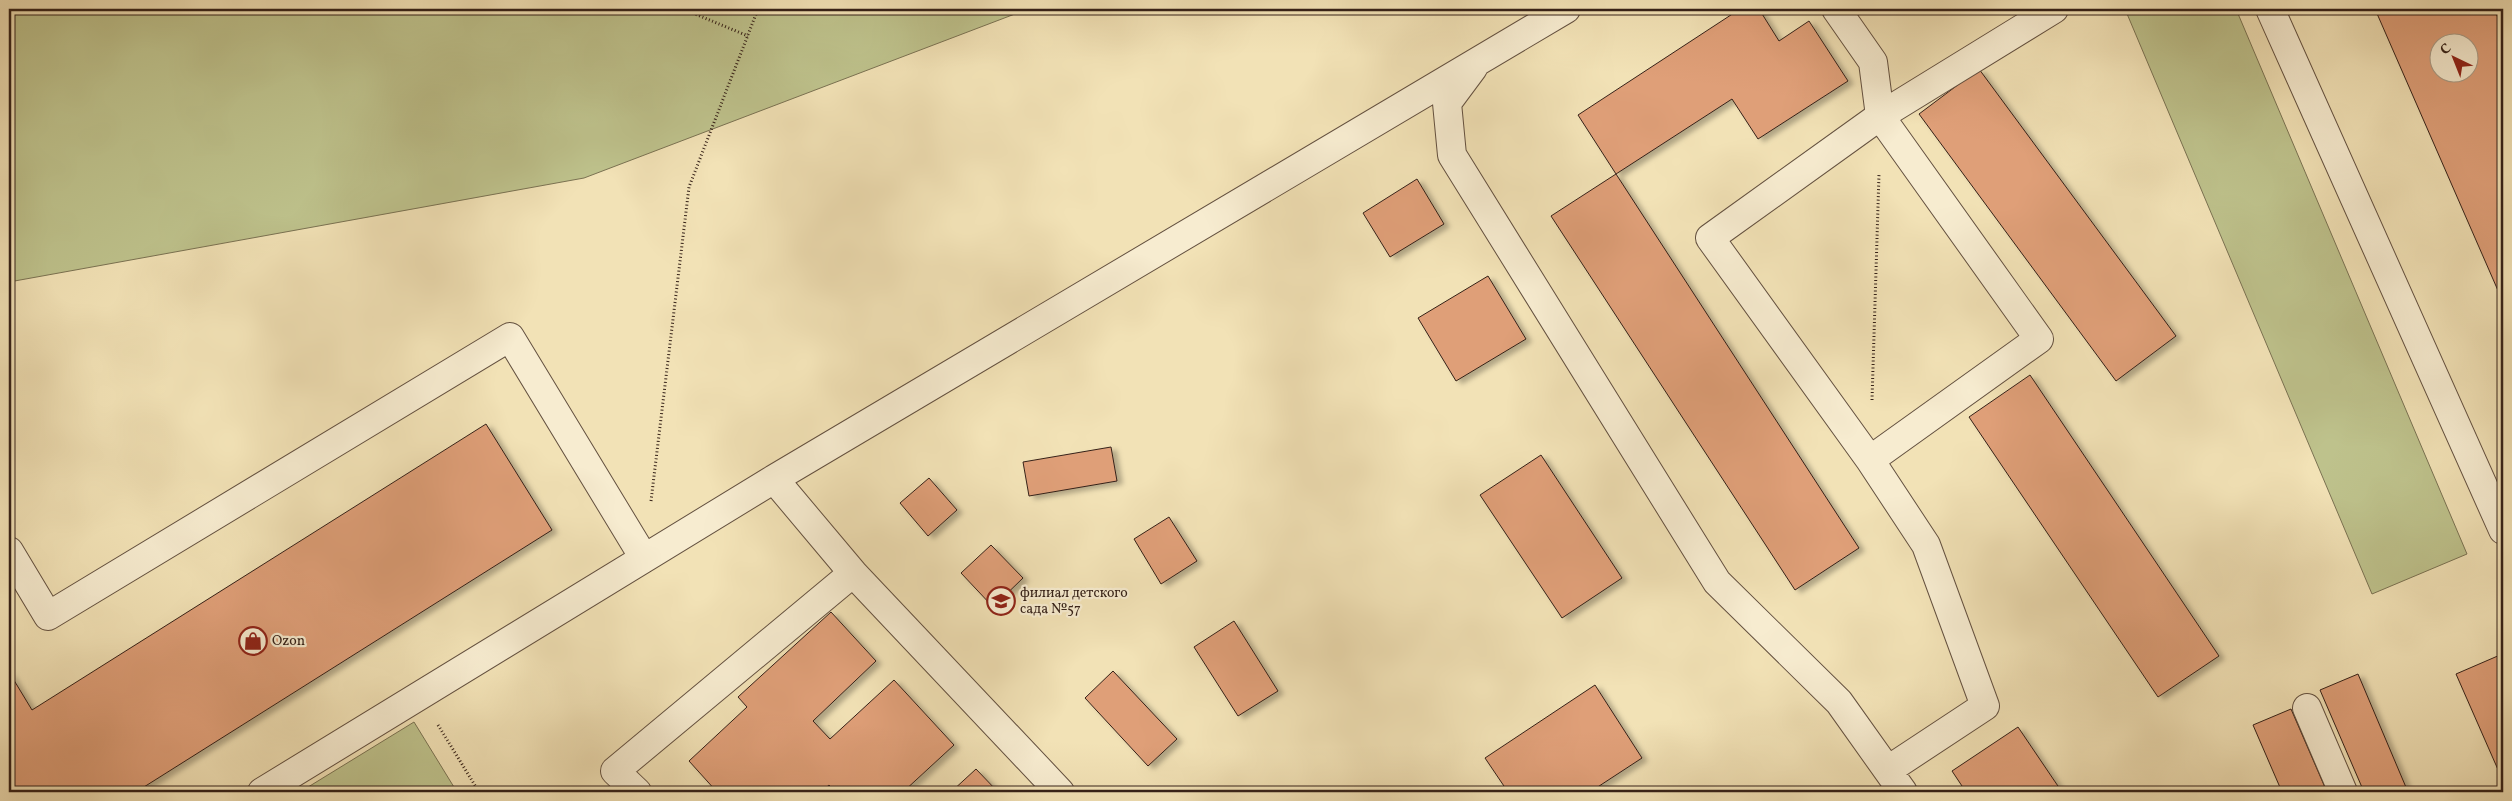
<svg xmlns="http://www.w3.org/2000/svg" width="2512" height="801" font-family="Vollkorn,serif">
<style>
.green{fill:#bec28c;stroke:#7a7252}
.building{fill:#df9f78;stroke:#352118;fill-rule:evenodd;filter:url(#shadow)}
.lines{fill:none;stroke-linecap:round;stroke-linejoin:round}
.minor-casing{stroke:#645140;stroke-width:30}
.path{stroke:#352118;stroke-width:3;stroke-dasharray:1 2.5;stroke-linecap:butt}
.minor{stroke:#f7ecd0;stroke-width:28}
.labels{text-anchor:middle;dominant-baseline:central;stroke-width:4.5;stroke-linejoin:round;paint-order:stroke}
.poi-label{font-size:14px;fill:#352118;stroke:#f7ecd0;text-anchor:start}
</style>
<defs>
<filter id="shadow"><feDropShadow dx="5.5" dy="3" stdDeviation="2.5" flood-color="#0004"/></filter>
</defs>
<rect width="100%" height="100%" fill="#f2e2b6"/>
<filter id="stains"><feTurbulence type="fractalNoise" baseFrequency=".004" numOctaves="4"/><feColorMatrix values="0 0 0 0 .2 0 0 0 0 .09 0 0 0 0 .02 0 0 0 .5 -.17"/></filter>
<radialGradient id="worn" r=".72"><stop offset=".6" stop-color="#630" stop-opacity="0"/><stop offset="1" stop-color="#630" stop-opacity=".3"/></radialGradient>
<path class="green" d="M9 9H1028L584 178 9 282Z
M2125 9H2236L2467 554 2372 594Z
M414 722 457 792H300Z"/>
<path class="building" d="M1740 9H1759L1779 41 1809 21 1848 81 1758 139 1732 99 1616 174 1578 115Z
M2375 9H2494L2503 29V302ZM2440 42H2470V72H2440Z
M1979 69 2176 336 2116 381 1919 114Z
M1616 174 1859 548 1795 590 1551 216Z
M1417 179 1444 224 1390 257 1363 213Z
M1488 276 1526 339 1456 381 1418 318Z
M2030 375 2219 656 2158 697 1969 417Z
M486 424 552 530 136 792H9V672L32 710Z
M1111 447 1117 481 1029 496 1023 462Z
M1541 455 1622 578 1562 618 1480 495Z
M929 478 957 510 928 536 900 503Z
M1169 517 1197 561 1161 584 1134 539Z
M991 545 1023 578 993 607 961 573Z
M831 612 876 661 813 721 830 739 894 680 954 745 903 792H836L829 785 821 792H717L689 761 747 707 738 697Z
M1234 621 1278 691 1238 716 1194 647Z
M2500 655 2503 662V781L2456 674Z
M1113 671 1177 739 1148 766 1085 698Z
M2358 674 2408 792H2364L2320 690Z
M1595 685 1642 758 1590 792H1508L1485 758Z
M2291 709 2327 792H2282L2253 725Z
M2018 727 2062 792H1966L1952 771Z
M976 769 998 792H951Z"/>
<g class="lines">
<defs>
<path id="minor" d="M1836 9 1873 62 1880 116 2039 339 1870 460 1926 545 1985 706 1888 770
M2270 9 2503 530
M1473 68 1447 103 1452 155 1717 582 1839 702 1903 792
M1870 460 1710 238 1880 116 2054 9
M9 551 48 616 510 337 644 558
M853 573 774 479 1566 9
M2307 708 2343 792
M262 792 774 479
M637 792 615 771 853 573 1060 792"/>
</defs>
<use href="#minor" class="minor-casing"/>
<path class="path" d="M683 9 748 36
M1872 400 1879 174
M651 501 689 187 758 9
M438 725 479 792"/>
<use href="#minor" class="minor"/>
</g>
<defs>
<symbol id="school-ring" viewBox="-11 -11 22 22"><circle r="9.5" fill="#f7ecd0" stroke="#8f2418" stroke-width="1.5"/><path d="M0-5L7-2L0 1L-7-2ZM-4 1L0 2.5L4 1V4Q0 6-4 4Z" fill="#8f2418"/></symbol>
<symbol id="shop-ring" viewBox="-11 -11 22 22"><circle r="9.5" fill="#f7ecd0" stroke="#8f2418" stroke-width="1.5"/><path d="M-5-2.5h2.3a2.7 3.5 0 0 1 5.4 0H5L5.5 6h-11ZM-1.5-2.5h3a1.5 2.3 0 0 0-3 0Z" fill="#8f2418"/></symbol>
</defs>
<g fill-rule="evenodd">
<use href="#school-ring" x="985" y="585" width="32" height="32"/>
<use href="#shop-ring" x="237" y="625" width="32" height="32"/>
</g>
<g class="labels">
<g class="poi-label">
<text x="1020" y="593">филиал детского<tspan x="1020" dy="16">сада №57</tspan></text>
<text x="272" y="641">Ozon</text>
</g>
</g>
<rect width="2512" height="801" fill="none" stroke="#f2e2b6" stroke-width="30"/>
<rect x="10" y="10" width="2492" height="781" fill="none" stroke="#352118" stroke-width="2.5"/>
<rect x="15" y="15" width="2482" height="771" fill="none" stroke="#352118"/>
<g transform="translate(2454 58) rotate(317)"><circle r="24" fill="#f7ecd0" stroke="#a99b86"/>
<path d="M0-4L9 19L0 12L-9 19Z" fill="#8f2418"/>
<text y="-8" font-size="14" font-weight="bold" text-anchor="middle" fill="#352118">С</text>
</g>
<rect width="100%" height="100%" filter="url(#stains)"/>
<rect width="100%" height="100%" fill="url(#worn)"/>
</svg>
